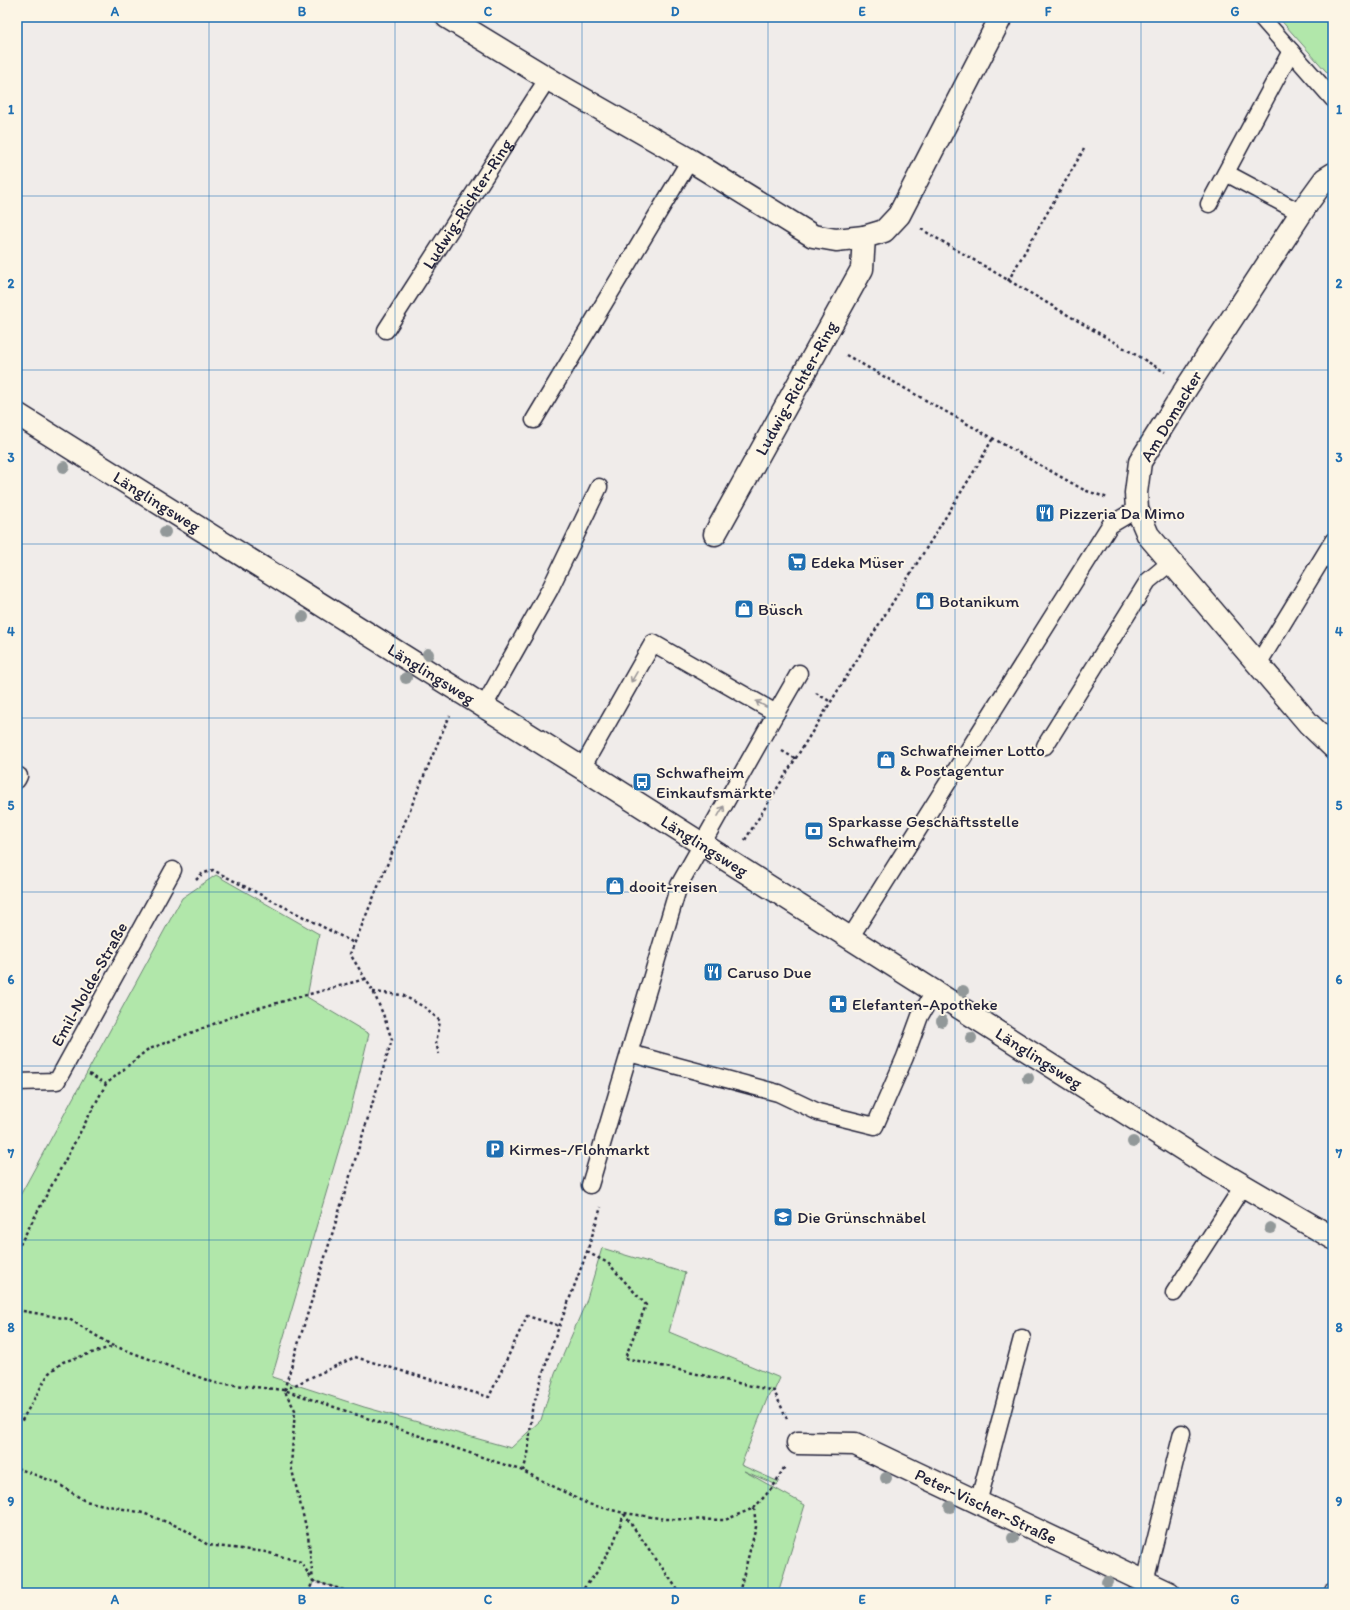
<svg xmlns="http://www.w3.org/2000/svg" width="1350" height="1610" font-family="Itim,sans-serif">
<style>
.green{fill:#b1e7aa;stroke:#6a8472}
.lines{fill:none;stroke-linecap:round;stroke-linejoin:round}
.service-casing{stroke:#22223b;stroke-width:19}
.minor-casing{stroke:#22223b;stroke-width:25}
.path{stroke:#22223b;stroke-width:2.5;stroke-dasharray:3 3;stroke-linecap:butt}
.service{stroke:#fcf5e5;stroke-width:16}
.minor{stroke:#fcf5e5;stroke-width:22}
.tree{fill:#929899}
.oneway{stroke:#9a9698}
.grid{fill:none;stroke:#1f6fb2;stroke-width:1;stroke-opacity:0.55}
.labels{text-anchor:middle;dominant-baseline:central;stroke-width:4;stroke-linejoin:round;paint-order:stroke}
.street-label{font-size:17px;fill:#22223b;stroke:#fcf5e5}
.poi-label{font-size:17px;fill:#22223b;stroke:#fcf5e5;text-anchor:start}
.neatline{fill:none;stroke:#1f6fb2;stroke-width:1.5}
.grid-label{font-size:13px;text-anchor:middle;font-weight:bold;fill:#1f6fb2}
</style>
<rect width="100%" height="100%" fill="#f0ecea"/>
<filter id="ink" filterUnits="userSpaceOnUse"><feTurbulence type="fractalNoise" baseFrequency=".025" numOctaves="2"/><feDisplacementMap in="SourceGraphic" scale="8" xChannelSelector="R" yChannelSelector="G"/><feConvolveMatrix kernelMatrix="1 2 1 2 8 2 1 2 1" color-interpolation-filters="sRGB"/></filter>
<g filter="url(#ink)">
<path class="green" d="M1278 17H1333V79Z
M216 875 319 934 307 997 369 1034 350 1112 272 1377 364 1407 511 1448 541 1420 555 1374 586 1302 602 1248 685 1273 669 1332 780 1378 774 1391 769 1394 741 1465 779 1482 777 1485 744 1471 805 1505 778 1593H354L314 1581 308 1593H17V1201L182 898Z"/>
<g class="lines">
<defs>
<g id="service">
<path d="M1261 17 1333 99"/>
<path d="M1226 173 1301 213"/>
<path d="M1209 204 1291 51"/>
<path id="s1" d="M386 330 548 78"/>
<path d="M534 420 690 160"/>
<path d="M1258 664 1333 541"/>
<path d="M484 706 550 589 599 487"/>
<path d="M776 713 799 673"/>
<path d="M1045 746 1148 581 1171 562"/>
<path d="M582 768 653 643 776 713 679 885 590 1185"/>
<path d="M17 780 19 776"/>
<path d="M850 938 1110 525 1137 509"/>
<path d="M629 1053 778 1093 818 1112 875 1126 905 1057 920 1016 934 992"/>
<path d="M17 1082 57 1081 173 870"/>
<path d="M1174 1293 1243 1186"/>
<path d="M978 1503 1022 1338"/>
<path d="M1145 1582 1182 1433"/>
<path d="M1333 1593V1591"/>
</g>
<g id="minor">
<path d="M447 17 557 84 690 160 813 236 836 240 864 237"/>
<path d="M1333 174 1325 179 1309 201 1187 387 1140 462 1136 493 1137 509 1148 535 1309 724 1333 747"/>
<path id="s2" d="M17 414 582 768 1203 1162 1333 1238"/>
<path id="s3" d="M715 534 862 269 864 237 884 231 899 215 1001 17"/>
<path id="s4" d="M798 1443 855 1444 1169 1593"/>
</g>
</defs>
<use href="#service" class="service-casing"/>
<use href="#minor" class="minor-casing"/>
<path class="path" d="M921 229 1165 372
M1008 281 1084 149
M846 355 1084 490 1108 498
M816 693 831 702
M782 751 796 759
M745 840 978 465 993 438
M196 880 202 874 213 870 354 943
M373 992 402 995 426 1008 440 1021 436 1043 439 1054
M89 1074 106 1084
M17 1250 106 1084 147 1050 244 1012 365 979
M587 1252 608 1263 646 1305 625 1358 774 1391 787 1419
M17 1310 69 1319 113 1346
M284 1390 392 1040 383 1014 373 991 350 954 444 728 450 716
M17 1424 21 1422 49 1373 63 1362 114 1346 215 1383 284 1390 523 1471 588 1504 624 1513 666 1519 725 1520 754 1508 773 1487 785 1466
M17 1468 57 1483 85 1501 143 1513 182 1528 208 1545 266 1552 301 1562 313 1581 308 1535 291 1466 295 1410 284 1390 355 1357 489 1397 527 1316 560 1326
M523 1471 528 1455 532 1410 550 1351 587 1252 601 1207
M624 1514 680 1593
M308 1593 313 1581 354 1593
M580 1593 597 1572 614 1542 624 1514
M739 1593 756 1527 754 1508"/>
<use href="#service" class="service"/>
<use href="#minor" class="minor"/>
</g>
<g class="tree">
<circle cx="64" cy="467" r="6"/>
<circle cx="165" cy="532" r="6"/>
<circle cx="303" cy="617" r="6"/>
<circle cx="428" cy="654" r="6"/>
<circle cx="406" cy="678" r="6"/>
<circle cx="963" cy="991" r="6"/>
<circle cx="990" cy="1008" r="6"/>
<circle cx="942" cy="1021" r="6"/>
<circle cx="971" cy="1038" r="6"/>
<circle cx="1028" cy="1078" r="6"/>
<circle cx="1133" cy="1142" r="6"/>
<circle cx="1270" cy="1228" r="6"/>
<circle cx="886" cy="1478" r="6"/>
<circle cx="950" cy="1507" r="6"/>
<circle cx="1013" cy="1538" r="6"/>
<circle cx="1107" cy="1582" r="6"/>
</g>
<defs><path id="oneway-shaft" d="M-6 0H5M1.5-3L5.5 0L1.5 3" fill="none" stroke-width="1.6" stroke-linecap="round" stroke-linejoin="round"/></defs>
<g class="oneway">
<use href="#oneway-shaft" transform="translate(634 677) rotate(120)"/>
<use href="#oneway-shaft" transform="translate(761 704) rotate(-150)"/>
<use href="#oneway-shaft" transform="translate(721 811) rotate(-60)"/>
</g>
</g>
<path class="grid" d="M209 17V1593M395 17V1593M582 17V1593M768 17V1593M955 17V1593M1141 17V1593M17 196H1333M17 370H1333M17 544H1333M17 718H1333M17 892H1333M17 1066H1333M17 1240H1333M17 1414H1333"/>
<defs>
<symbol id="restaurant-square" viewBox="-11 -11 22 22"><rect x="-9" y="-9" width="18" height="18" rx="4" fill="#1f6fb2" stroke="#fcf5e5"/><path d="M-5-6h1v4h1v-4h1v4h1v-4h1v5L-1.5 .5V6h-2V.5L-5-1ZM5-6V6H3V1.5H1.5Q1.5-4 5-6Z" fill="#fff"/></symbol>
<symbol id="supermarket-square" viewBox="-11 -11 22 22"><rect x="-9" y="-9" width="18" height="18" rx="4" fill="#1f6fb2" stroke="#fcf5e5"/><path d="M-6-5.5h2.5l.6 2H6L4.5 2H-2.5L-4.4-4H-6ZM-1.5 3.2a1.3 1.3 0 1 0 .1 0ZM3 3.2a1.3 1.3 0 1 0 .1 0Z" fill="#fff"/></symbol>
<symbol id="shop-square" viewBox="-11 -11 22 22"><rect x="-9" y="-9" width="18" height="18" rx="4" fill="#1f6fb2" stroke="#fcf5e5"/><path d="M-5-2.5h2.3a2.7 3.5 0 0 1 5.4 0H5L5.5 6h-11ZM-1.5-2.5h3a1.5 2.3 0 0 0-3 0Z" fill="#fff"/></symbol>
<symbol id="bus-square" viewBox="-11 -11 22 22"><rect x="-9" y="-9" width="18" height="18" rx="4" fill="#1f6fb2" stroke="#fcf5e5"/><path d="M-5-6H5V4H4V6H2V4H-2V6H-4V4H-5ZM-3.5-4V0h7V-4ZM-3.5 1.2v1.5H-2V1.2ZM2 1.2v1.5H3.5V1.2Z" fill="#fff"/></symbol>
<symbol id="bank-square" viewBox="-11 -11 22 22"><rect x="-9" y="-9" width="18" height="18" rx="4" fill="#1f6fb2" stroke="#fcf5e5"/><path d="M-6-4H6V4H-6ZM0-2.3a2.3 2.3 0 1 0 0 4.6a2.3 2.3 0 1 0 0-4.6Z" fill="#fff"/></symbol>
<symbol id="pharmacy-square" viewBox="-11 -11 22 22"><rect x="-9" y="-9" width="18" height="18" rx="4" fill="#1f6fb2" stroke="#fcf5e5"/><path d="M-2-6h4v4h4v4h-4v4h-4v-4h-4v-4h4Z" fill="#fff"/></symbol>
<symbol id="parking-square" viewBox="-11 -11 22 22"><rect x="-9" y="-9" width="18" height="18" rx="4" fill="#1f6fb2" stroke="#fcf5e5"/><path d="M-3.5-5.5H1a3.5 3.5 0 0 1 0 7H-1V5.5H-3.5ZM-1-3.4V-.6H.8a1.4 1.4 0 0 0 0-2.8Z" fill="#fff"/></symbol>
<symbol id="school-square" viewBox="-11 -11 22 22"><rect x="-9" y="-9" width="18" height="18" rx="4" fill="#1f6fb2" stroke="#fcf5e5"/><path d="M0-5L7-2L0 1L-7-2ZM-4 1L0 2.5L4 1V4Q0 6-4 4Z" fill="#fff"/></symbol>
</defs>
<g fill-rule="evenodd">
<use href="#restaurant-square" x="1034" y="502" width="22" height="22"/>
<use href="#supermarket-square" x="786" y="551" width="22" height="22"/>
<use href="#shop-square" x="914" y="590" width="22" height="22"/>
<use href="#shop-square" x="733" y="598" width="22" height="22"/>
<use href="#shop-square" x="875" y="749" width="22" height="22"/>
<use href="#bus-square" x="631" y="771" width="22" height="22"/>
<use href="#bank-square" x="803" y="820" width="22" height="22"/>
<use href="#shop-square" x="604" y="875" width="22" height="22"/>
<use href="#restaurant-square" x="702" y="961" width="22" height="22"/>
<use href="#pharmacy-square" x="827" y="993" width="22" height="22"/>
<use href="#parking-square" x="484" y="1138" width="22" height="22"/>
<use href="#school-square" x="772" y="1206" width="22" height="22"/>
</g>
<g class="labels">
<g class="street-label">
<text stroke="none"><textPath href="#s1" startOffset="150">Ludwig-Richter-Ring</textPath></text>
<text stroke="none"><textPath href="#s3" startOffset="167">Ludwig-Richter-Ring</textPath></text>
<text transform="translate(1171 416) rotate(-59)">Am Domacker</text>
<text stroke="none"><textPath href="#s2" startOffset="165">Länglingsweg</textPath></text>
<text stroke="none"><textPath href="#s2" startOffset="489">Länglingsweg</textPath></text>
<text stroke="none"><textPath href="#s2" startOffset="812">Länglingsweg</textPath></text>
<text transform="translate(89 984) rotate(-61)">Emil-Nolde-Straße</text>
<text stroke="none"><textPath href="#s2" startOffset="1208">Länglingsweg</textPath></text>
<text stroke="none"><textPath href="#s4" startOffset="202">Peter-Vischer-Straße</textPath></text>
</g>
<g class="poi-label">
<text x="1059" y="513">Pizzeria Da Mimo</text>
<text x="811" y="562">Edeka Müser</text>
<text x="939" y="601">Botanikum</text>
<text x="758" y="609">Büsch</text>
<text x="900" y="750">Schwafheimer Lotto<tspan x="900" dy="20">&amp; Postagentur</tspan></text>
<text x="656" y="772">Schwafheim<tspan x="656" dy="20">Einkaufsmärkte</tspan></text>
<text x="828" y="821">Sparkasse Geschäftsstelle<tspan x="828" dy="20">Schwafheim</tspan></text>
<text x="629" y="886">dooit-reisen</text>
<text x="727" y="972">Caruso Due</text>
<text x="852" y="1004">Elefanten-Apotheke</text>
<text x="509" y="1149">Kirmes-/Flohmarkt</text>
<text x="797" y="1217">Die Grünschnäbel</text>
</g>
</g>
<rect width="1350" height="1610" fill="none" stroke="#fcf5e5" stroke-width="44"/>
<rect x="22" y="22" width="1306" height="1566" class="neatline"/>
<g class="grid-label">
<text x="115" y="16">A</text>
<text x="302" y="16">B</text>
<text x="488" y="16">C</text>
<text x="675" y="16">D</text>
<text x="862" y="16">E</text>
<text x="1048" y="16">F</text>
<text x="1235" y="16">G</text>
<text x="11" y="114">1</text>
<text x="1339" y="114">1</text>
<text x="11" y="288">2</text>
<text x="1339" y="288">2</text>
<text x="11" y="462">3</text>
<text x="1339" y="462">3</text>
<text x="11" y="636">4</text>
<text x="1339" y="636">4</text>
<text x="11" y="810">5</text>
<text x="1339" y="810">5</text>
<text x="11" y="984">6</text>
<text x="1339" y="984">6</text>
<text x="11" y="1158">7</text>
<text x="1339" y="1158">7</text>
<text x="11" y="1332">8</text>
<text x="1339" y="1332">8</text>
<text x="11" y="1506">9</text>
<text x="1339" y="1506">9</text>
<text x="115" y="1604">A</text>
<text x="302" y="1604">B</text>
<text x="488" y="1604">C</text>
<text x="675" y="1604">D</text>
<text x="862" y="1604">E</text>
<text x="1048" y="1604">F</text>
<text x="1235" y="1604">G</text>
</g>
</svg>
